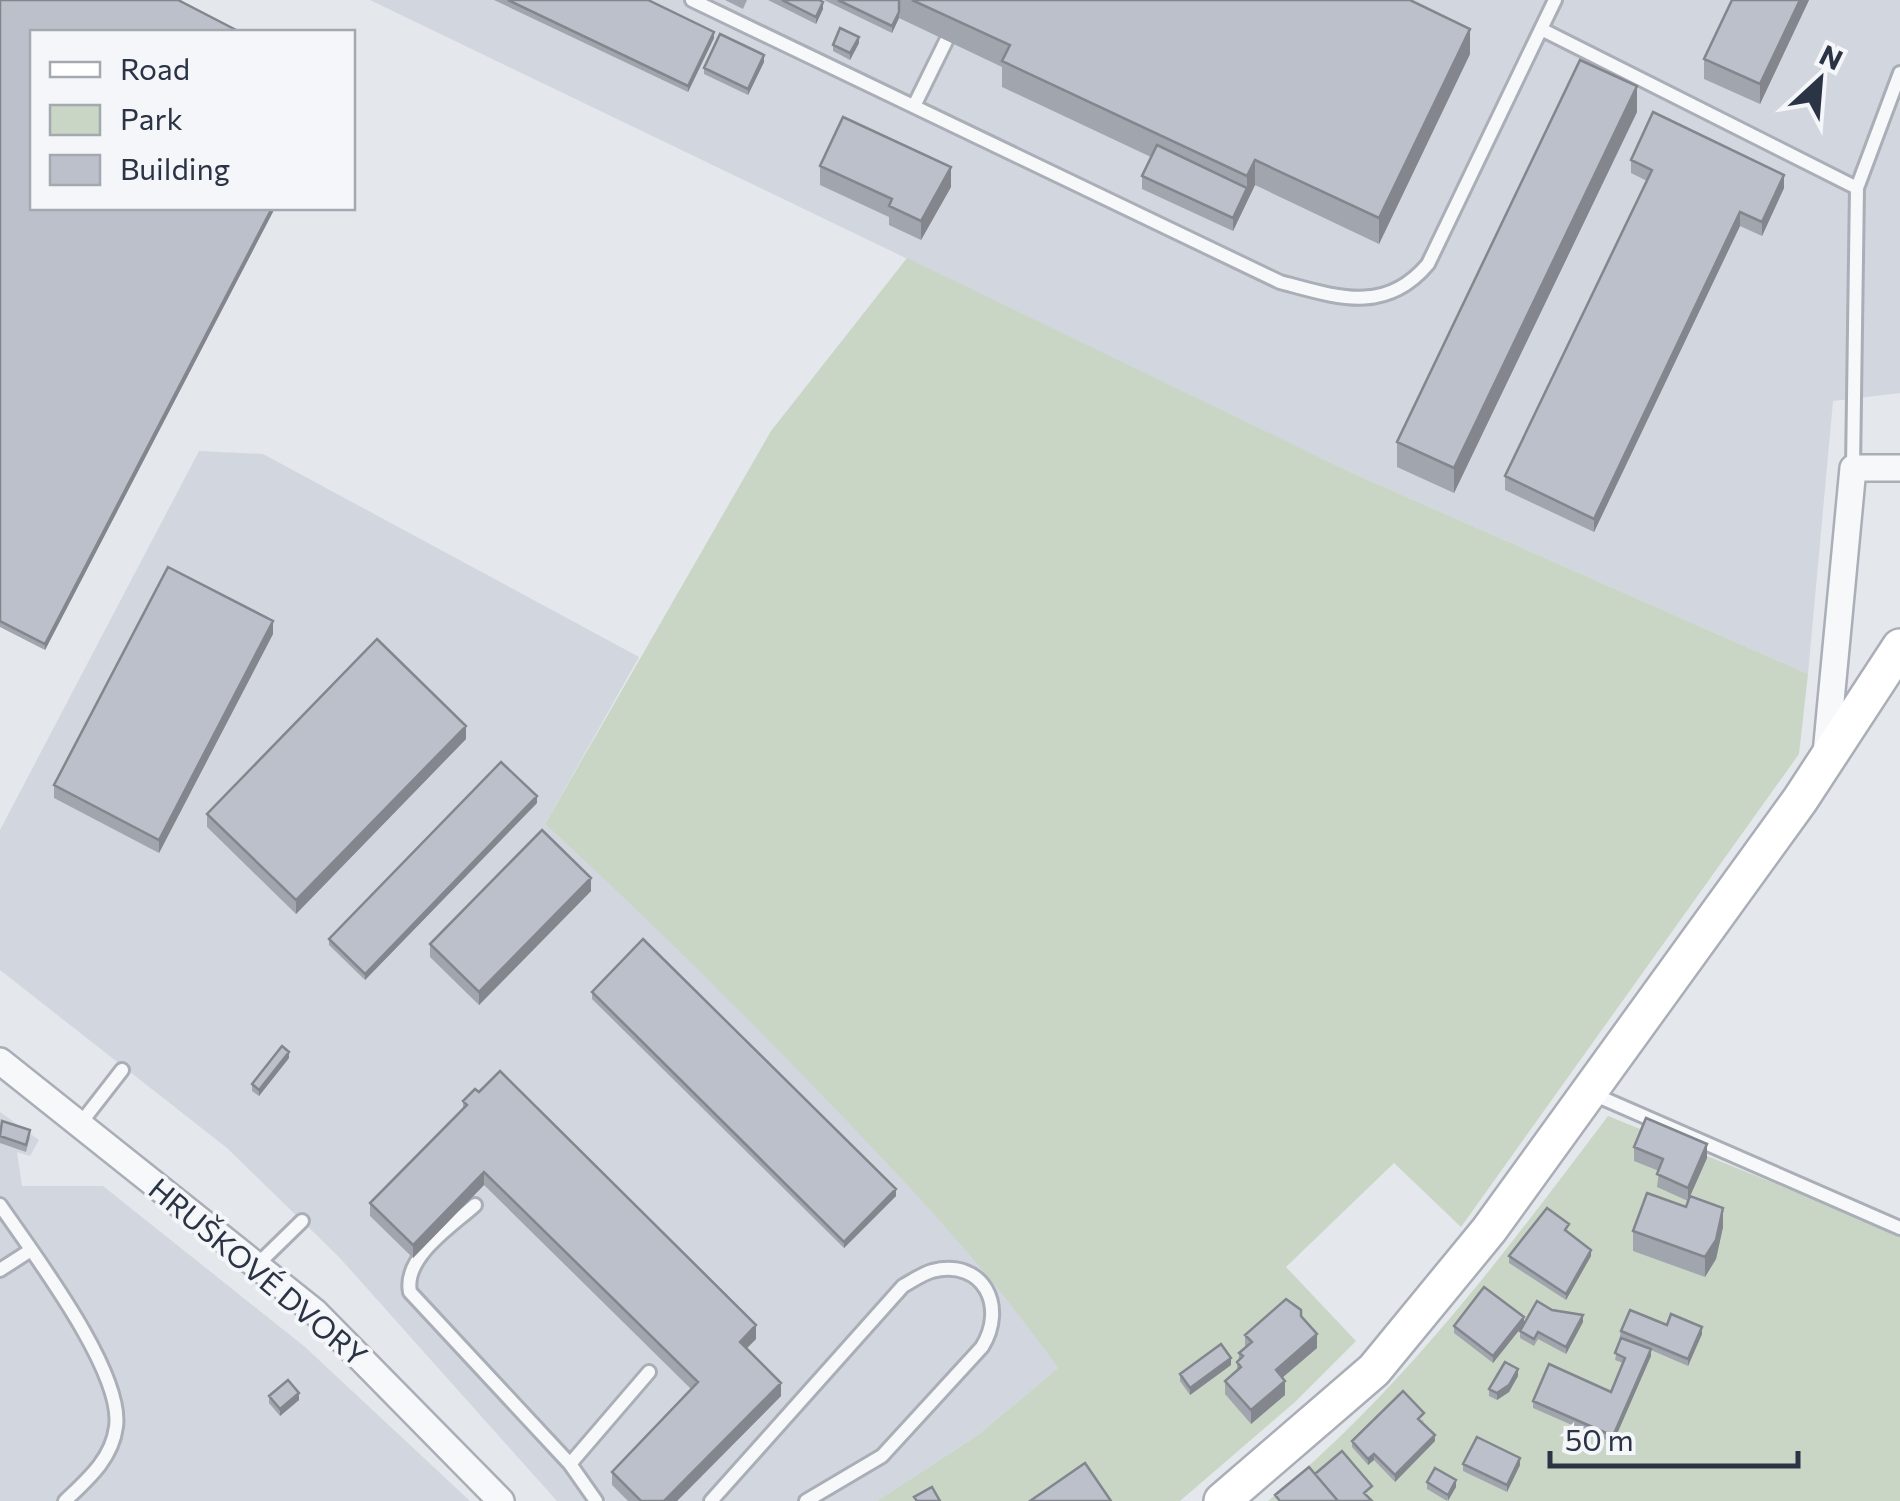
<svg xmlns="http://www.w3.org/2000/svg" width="1900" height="1501" font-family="Commissioner,sans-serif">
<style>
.built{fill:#d2d6de}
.green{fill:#c9d6c5}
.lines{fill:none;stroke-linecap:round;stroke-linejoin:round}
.lane-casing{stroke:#a9aeb7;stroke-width:18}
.street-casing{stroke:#a9aeb7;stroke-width:30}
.secondary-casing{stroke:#a9aeb7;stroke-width:40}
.lane{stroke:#f7f8fa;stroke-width:12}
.street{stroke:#f7f8fa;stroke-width:25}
.secondary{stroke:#fff;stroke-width:35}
.wall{fill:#a1a5ae}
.shaded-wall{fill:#83868d}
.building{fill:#bbc0ca;stroke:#83868d;stroke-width:2.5}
.labels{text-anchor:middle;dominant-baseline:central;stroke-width:8;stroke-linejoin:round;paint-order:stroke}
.street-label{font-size:30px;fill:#2b3445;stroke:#f4f6f9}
</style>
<rect width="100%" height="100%" fill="#e4e7ec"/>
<path class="built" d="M370 0H1900V393L1833 401 1808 674 1350 472Z
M199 451 263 454 639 657 545 824 674 942 910 1185 998 1283 1058 1368 978 1435 877 1501H557L339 1257 227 1148 0 970V830Z
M0 1112 39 1140 30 1156 17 1152 22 1186H103L305 1347 470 1501H0Z"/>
<path class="green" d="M907 258 1350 472 1808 674 1799 754 1461 1227 1394 1163 1286 1267 1356 1341 1295 1402 1180 1501H877L978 1435 1058 1368C987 1267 904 1180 818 1091 729 999 639 910 545 824L771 431Z
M1608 1116 1900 1234V1501H1268C1402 1391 1504 1254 1608 1116Z"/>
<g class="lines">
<defs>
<path id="lane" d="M692 0 1280 282C1337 297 1385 315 1428 264L1541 29
M1555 0 1541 29 1857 188 1853 468
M914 106 946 41
M1857 188 1900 73
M1593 1094 1900 1228
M80 1124 122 1070
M0 1205C32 1252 124 1372 116 1427 112 1459 87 1480 65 1501
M475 1205C452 1226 403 1257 410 1292L570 1464 596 1501
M257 1265 302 1221
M0 1270 31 1250
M570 1464 649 1372
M711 1501 903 1286C912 1281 922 1274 932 1271 984 1258 1007 1307 982 1347L882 1456 806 1501"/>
<path id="street" d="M1826 754 1853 468H1900
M0 1061 315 1312 501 1501"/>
<path id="secondary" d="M1222 1501 1374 1370 1489 1230 1800 800 1900 647"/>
</defs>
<use href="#lane" class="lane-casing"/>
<use href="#street" class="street-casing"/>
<use href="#secondary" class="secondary-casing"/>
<use href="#lane" class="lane"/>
<use href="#street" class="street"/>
<use href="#secondary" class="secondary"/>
</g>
<path class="wall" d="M0 0 275 208 45 650 0 627Z
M494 0H648L714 38 688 92Z
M725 0H747L743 9Z
M768 0H819L823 9 816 24Z
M824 0H1410L1470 54 1379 244 1255 185 1233 231 1142 189V176L1151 157 1002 87V67L899 18 892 33Z
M1732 0H1809L1760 104 1704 79V59Z
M859 43 850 60 833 51V45Z
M764 62 748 95 704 74V68Z
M1637 112 1454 493 1397 467V442Z
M1631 160 1784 188 1762 236 1740 226 1594 532 1505 490V476L1647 181 1631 173Z
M820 166 951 187 921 240 889 225V217L820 185Z
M273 634 159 853 54 798V785Z
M466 739 296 914 207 827V814Z
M537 803 365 980 329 945V939Z
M591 891 479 1005 430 957V944Z
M592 992 896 1196 844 1248 592 999Z
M289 1058 259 1096 252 1091V1084Z
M463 1101 756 1339 747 1348 781 1396 677 1501H628L612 1485V1472L691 1389 484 1185 413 1258 370 1216V1203L463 1109Z
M0 1126 30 1137 26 1152 0 1143Z
M1634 1147 1707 1158 1690 1196 1723 1227 1716 1259 1705 1277 1633 1251V1231L1686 1207 1688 1201 1657 1187 1659 1171 1634 1161Z
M1569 1231 1568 1232 1591 1256 1566 1300 1509 1263V1256Z
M1552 1310 1583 1322 1566 1354 1538 1339 1534 1346 1520 1338V1331Z
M1301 1317 1317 1348 1282 1378 1285 1395 1251 1424 1225 1394V1381L1237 1370V1362L1239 1359V1353L1245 1348V1335Z
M1524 1324 1493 1363 1454 1333V1326Z
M1667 1325 1702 1334 1688 1366 1651 1350V1356L1613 1443 1533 1408V1401L1611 1392 1623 1363 1615 1360 1621 1331Z
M1231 1365 1190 1395 1180 1381V1374Z
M1518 1376 1509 1392 1497 1400 1489 1396V1389Z
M269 1396 299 1400 280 1416 269 1403Z
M1424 1420 1422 1422 1435 1441 1395 1482 1374 1460 1368 1465 1352 1447V1441Z
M1463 1464 1520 1465 1507 1492 1463 1471Z
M1427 1482 1456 1487 1447 1501 1427 1489Z"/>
<path class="shaded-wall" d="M1800 0H1809L1760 104V84Z
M823 2V9L816 24V17Z
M899 12V18L892 33V26Z
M1470 29V54L1379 244V218Z
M714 32V38L688 92V86Z
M859 37V43L850 60V53Z
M764 55V62L748 95V89Z
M1637 86V112L1454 493V468Z
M1255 160V185L1233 231V218L1247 188V176Z
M951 167V187L921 240V221Z
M1784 175V188L1762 236V222Z
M272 208H275L45 650V644Z
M1740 212V226L1594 532V519Z
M273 621V634L159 853V840Z
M466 726V739L296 914V900Z
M537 796V803L365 980V974Z
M591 878V891L479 1005V992Z
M289 1052V1058L259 1096V1090Z
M1707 1144V1158L1688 1201V1188Z
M484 1172V1185L413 1258V1245Z
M896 1189V1196L844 1248V1242Z
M1723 1208V1227L1716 1259 1705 1277V1257Z
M1591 1250V1256L1566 1300V1294Z
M1583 1315V1322L1566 1354V1347Z
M1524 1317V1324L1493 1363V1356Z
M756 1325V1339L740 1355V1342Z
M1702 1327V1334L1688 1366V1359Z
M1317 1334V1348L1276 1383V1370Z
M1651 1349V1356L1613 1443V1436Z
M1231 1358V1365L1190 1395V1388Z
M1518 1369V1376L1509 1392 1497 1400V1393Z
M1285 1381V1395L1251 1424V1410Z
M781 1383V1396L677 1501H664Z
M299 1393V1400L280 1416V1409Z
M1435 1435V1441L1395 1482V1475Z
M1374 1454V1460L1368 1465V1459Z
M1520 1458V1465L1507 1492V1485Z
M1456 1480V1487L1448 1501V1495Z"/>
<path class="building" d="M0 0H178L240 32H32V208H272L45 644 0 621Z
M508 0H648L714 32 688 86Z
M782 0H819L823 2 816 17Z
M838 0H899V12L892 26Z
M912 0H1410L1470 29 1379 218 1255 160 1247 176 1002 61 1010 45Z
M1732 0H1800L1760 84 1704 59Z
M840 28 859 37 850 53 833 45Z
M720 34 764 55 748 89 704 68Z
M1580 60 1637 86 1454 468 1397 442Z
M1653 112 1784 175 1762 222 1740 212 1594 519 1505 476 1652 170 1631 160Z
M843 117 951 167 921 221 889 206 892 199 820 166Z
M1157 145 1247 188 1233 218 1142 176Z
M168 567 273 621 159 840 54 785Z
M377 639 466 726 296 900 207 814Z
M501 762 537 796 365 974 329 939Z
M542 830 591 878 479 992 430 944Z
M643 939 896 1189 844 1242 592 992Z
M282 1046 289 1052 259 1090 252 1084Z
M500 1071 756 1325 740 1342 781 1383 664 1501H641L612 1472 698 1382 484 1172 413 1245 370 1203 467 1105 463 1101 475 1089 479 1092Z
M1646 1118 1707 1144 1688 1188 1657 1174 1663 1159 1634 1147Z
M2 1121 30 1130 26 1145 0 1136Z
M1647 1193 1686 1207 1690 1196 1723 1208 1716 1240 1705 1257 1633 1231Z
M1547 1208 1569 1224 1565 1230 1591 1250 1566 1294 1509 1256Z
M1484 1287 1524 1317 1493 1356 1454 1326Z
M1286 1299 1301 1310V1316L1317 1334 1276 1370 1285 1381 1251 1410 1225 1381 1241 1367 1237 1362 1243 1356 1239 1353 1252 1342 1245 1335Z
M1537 1301 1552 1310 1583 1315 1566 1347 1538 1332 1534 1339 1520 1331Z
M1630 1310 1667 1325 1671 1314 1702 1327 1688 1359 1621 1331Z
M1621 1338 1651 1349 1613 1436 1533 1401 1549 1364 1611 1392 1625 1358 1615 1353Z
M1221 1344 1231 1358 1190 1388 1180 1374Z
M1505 1362 1518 1369 1509 1385 1497 1393 1489 1389Z
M288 1380 299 1393 280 1409 269 1396Z
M1403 1391 1424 1413 1418 1419 1435 1435 1395 1475 1374 1454 1368 1459 1352 1441Z
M1477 1437 1520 1458 1507 1485 1463 1464Z
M1342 1451 1372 1486 1364 1493 1372 1501H1338L1315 1474Z
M1085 1463 1111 1501H1030Z
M1309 1467 1338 1501H1280L1275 1495Z
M1435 1468 1456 1480 1448 1495 1427 1482Z
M932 1487 940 1501H917L914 1497Z"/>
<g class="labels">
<g class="street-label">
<text transform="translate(259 1271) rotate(40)">HRUŠKOVÉ DVORY</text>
</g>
</g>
<rect x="30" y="30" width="325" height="180" fill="#f4f6f9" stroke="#a4a8b1" stroke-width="2.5"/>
<rect x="50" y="62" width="50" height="15" fill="#ffffff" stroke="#a4a8b1" stroke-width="2.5"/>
<text x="120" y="80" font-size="30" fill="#2b3445">Road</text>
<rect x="50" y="105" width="50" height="30" fill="#c9d6c5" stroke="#a4a8b1" stroke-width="2.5"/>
<text x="120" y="130" font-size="30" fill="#2b3445">Park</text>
<rect x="50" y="155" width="50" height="30" fill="#bbc0ca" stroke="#a4a8b1" stroke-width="2.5"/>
<text x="120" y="180" font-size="30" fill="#2b3445">Building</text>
<g transform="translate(1820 80) rotate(26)" stroke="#f4f6f9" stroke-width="8" paint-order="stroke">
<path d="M0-8L18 38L0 25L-18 38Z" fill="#2b3445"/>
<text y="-15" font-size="28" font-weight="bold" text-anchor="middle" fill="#2b3445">N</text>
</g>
<path d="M1550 1451v15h248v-15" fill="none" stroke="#2b3445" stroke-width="5"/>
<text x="1565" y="1451" font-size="30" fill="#2b3445" stroke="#f4f6f9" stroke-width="8" paint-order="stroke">50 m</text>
</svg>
